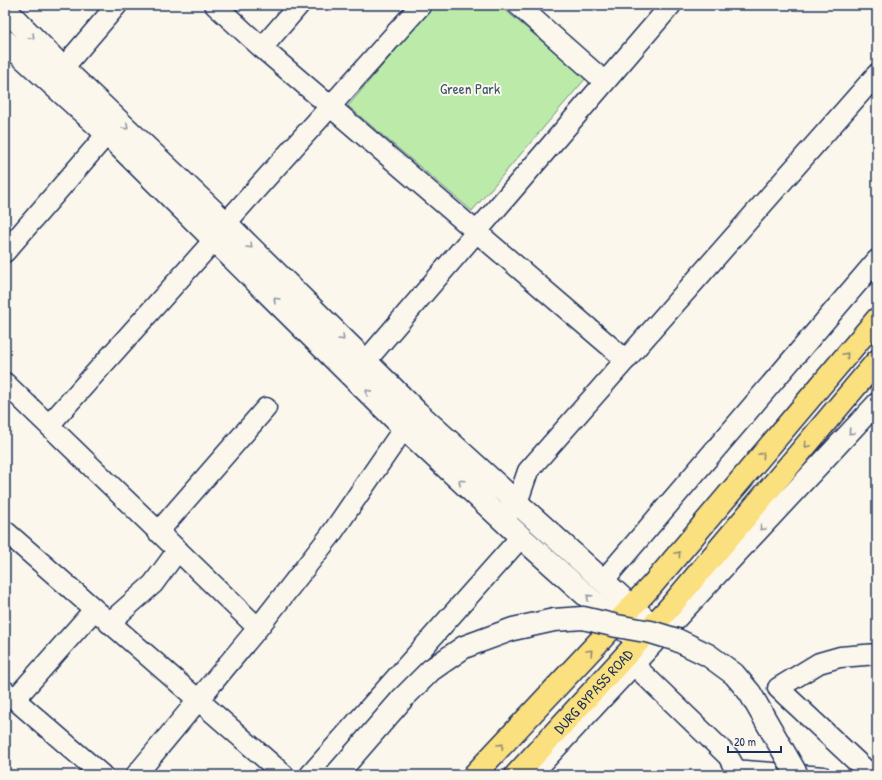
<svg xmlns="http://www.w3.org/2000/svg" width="882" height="780" font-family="'Patrick Hand',sans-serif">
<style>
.green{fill:#bceba9;stroke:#6c8d84}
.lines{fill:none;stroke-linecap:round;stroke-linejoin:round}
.lane-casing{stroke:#1b2f5e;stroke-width:13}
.street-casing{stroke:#1b2f5e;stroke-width:23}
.secondary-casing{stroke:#1b2f5e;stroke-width:25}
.highway-casing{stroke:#1b2f5e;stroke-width:25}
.lane{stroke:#fbf7ec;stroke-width:10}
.street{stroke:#fbf7ec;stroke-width:20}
.secondary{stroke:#fbf7ec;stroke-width:22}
.highway{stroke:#fbe080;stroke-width:22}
.secondary-bridge-casing{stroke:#1b2f5e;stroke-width:25;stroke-linecap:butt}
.secondary-bridge{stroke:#fbf7ec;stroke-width:22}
.oneway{stroke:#8b93a5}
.oneway2{stroke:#8b886f}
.labels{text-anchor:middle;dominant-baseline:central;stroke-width:4;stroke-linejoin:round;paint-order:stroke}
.park-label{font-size:15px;fill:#3b556d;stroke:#fbf7ec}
.street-label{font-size:15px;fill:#1b2f5e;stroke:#fbf7ec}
</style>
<rect width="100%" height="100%" fill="#fbf7ec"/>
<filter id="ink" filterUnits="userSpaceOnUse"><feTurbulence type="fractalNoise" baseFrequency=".025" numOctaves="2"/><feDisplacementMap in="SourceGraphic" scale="8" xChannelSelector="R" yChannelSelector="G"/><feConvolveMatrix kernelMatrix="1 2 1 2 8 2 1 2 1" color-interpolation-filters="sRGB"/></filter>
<g filter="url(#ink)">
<path class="green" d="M434 5H499L586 78 472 211 348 106Z"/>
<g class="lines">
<defs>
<path id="lane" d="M733 765 824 772 825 775"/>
<path id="street" d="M215 5 262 48 626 360
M518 5 605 82
M262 48 299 5
M63 68 117 5
M226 223 421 5
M5 252 107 134
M365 362 671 5
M5 383 258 628
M49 425 215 239
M507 514 517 503 528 471 877 74
M5 531 284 775
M158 532 266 408
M603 581 877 260
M109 623 153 584 178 550
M634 665 728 756 733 765 734 775
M5 691 102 775
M15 699 94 610
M136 775 258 628 330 536 404 428
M310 775 521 537
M531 775 877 403
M871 775 778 688 819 663 840 657 877 654"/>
<path id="secondary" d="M5 9 63 68 226 223 418 413 653 626
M5 41 107 134 404 428 521 537 627 632"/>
<g id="highway">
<path d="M474 775 653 584 877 319"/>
<path id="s1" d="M516 775 670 607 877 361"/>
</g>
</defs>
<use href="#lane" class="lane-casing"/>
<use href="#street" class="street-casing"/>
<use href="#secondary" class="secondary-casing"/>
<use href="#highway" class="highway-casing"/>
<use href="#lane" class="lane"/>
<use href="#street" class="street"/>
<use href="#secondary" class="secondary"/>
<use href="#highway" class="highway"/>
<defs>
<path id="secondary-bridge" d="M336 775 403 698 431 670 464 647 513 629 554 620 583 618 617 626 651 632 677 640 708 655 734 674 750 693 797 775"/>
</defs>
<use href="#secondary-bridge" class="secondary-bridge-casing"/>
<use href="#secondary-bridge" class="secondary-bridge"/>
</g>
<defs><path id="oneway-chevron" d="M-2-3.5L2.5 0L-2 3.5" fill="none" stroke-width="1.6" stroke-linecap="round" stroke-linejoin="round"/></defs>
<g class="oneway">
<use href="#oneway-chevron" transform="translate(32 37) rotate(46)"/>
<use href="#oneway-chevron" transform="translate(126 127) rotate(43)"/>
<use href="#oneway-chevron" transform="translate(250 246) rotate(45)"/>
<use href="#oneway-chevron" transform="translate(276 300) rotate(-135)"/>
<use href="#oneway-chevron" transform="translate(342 338) rotate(45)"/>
<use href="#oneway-chevron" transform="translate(368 392) rotate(-135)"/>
<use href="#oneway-chevron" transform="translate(851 432) rotate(133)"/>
<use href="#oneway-chevron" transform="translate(461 482) rotate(-137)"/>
<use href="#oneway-chevron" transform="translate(762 528) rotate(133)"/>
<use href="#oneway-chevron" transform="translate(589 597) rotate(-138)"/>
</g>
<g class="oneway2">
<use href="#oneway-chevron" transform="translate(846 355) rotate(-49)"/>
<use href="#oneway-chevron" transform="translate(807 445) rotate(130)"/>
<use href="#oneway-chevron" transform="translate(762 455) rotate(-50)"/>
<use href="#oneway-chevron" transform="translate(678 554) rotate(-50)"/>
<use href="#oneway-chevron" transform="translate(590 652) rotate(-47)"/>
<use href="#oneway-chevron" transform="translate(501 746) rotate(-47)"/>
</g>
</g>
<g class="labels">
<g class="park-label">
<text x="470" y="88">Green Park</text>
</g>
<g class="street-label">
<text stroke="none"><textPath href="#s1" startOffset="114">DURG BYPASS ROAD</textPath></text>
</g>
</g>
<rect width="882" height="780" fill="none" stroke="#fbf7ec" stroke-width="20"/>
<rect x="10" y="10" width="862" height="760" fill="none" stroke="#1b2f5e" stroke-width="1.5" filter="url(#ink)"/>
<path d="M728 746v6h53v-6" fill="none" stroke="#1b2f5e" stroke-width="2"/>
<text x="734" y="746" font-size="12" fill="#1b2f5e" stroke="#fbf7ec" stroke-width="3" paint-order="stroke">20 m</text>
</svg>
